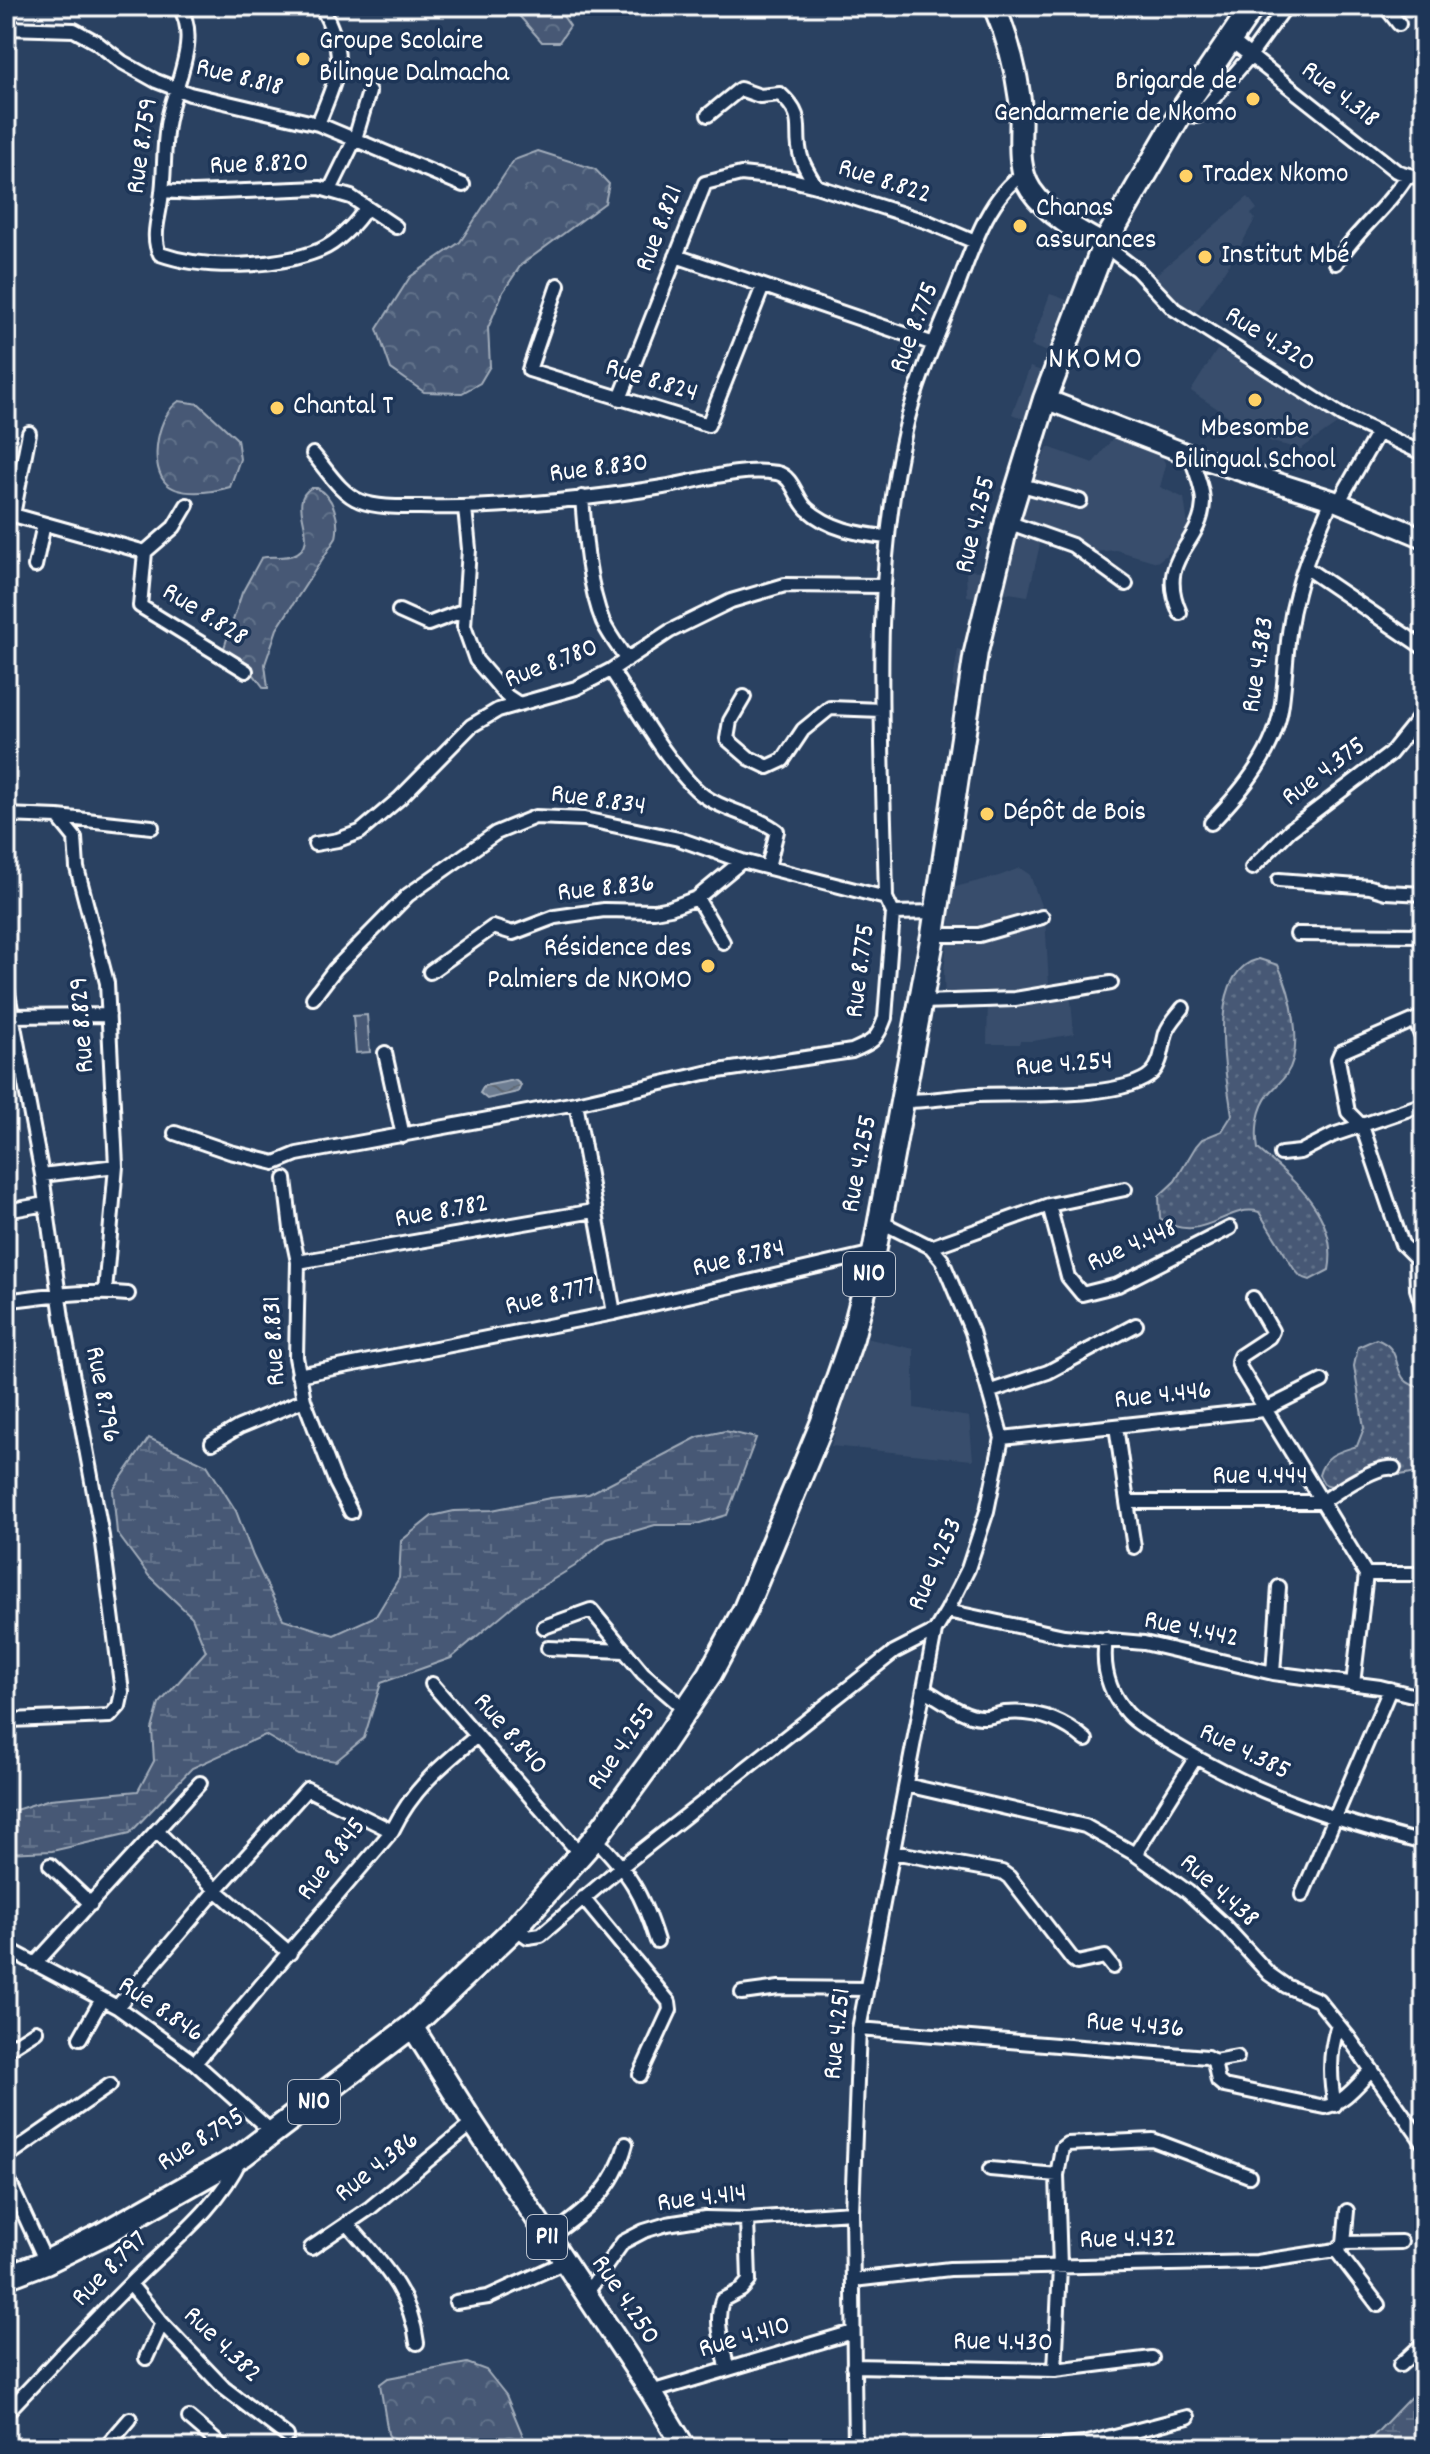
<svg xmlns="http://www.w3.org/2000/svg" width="1430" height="2454" font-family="Dekko,sans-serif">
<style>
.built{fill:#394e6c}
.grass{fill:url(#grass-dots);stroke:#a2acba;stroke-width:2}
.forest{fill:url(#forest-crowns);stroke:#a2acba;stroke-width:2}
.wetland{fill:url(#wetland-marsh);stroke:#a2acba;stroke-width:2}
.green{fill:#465975;stroke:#a2acba;stroke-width:2}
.water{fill:url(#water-waves);stroke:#a7b1be;stroke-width:2}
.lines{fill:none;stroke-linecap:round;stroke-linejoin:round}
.street-casing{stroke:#fff;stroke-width:18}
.secondary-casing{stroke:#fff;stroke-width:24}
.primary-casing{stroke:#fff;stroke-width:26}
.highway-casing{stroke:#fff;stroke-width:28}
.street{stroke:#1d3557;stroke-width:12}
.secondary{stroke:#1d3557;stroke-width:18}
.primary{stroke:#1d3557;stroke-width:20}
.highway{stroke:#1d3557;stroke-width:22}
.poi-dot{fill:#ffd166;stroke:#1d3557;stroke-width:3}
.labels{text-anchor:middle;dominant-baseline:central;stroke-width:7;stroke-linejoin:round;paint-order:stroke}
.shield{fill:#1d3557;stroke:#bbc2cd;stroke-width:2}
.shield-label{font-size:26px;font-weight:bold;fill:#fff}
.poi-label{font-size:28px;fill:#fff;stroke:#1d3557;text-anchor:start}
.street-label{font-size:28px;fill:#fff;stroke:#1d3557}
.quarter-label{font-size:32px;letter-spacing:2px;fill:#fff;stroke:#1d3557}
</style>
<defs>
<pattern id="grass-dots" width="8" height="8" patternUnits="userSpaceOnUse" patternTransform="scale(2)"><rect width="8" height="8" fill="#465975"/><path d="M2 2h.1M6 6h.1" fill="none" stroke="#62728a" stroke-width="1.8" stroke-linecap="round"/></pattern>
<pattern id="forest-crowns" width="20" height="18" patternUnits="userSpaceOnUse" patternTransform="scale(2)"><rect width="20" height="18" fill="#465975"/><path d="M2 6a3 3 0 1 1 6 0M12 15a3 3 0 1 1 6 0" fill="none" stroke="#62728a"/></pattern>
<pattern id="wetland-marsh" width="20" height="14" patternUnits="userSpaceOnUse" patternTransform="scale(2)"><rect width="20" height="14" fill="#465975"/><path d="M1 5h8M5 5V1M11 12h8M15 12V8" fill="none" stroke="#62728a"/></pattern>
<pattern id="water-waves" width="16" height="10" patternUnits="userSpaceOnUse" patternTransform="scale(2)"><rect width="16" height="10" fill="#6d7d92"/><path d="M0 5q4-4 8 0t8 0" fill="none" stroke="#5e6772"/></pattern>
</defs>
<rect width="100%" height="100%" fill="#2a4161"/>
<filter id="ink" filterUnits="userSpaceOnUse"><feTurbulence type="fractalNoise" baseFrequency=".0125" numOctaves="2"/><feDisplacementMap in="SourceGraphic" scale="16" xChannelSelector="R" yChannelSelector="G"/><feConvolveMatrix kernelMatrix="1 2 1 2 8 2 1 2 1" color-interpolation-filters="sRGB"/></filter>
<g filter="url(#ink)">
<path class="built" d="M1248 197 1257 209 1251 214 1255 219 1236 254 1193 317 1178 307 1152 278Z
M1050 294 1067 300 1048 352 1031 346Z
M1217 350 1247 363 1341 421 1301 449 1272 442 1257 435 1191 391Z
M1030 367 1044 372 1026 420 1012 414Z
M1114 437 1160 453 1166 465 1160 487 1184 498 1188 526 1181 544 1157 562 1116 550 1093 552 1037 536 1035 540 1040 544 1028 596 1002 592 1000 601 967 596 966 570 1009 573 1034 466 1038 467 1048 447 1093 463Z
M958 649 969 651 963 689 952 687Z
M1020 868 1030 875 1045 917 1049 986 1070 990 1074 1034 1033 1041H1020L1019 1044H987L988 1002 977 1007 945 1005 944 971 952 902 955 887 999 876Z
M865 1338 914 1349V1408L969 1417 973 1460 831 1446Z"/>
<path class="grass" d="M1259 959 1278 965C1291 992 1305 1048 1286 1075 1281 1082 1274 1088 1269 1094 1257 1109 1255 1131 1258 1149 1294 1180 1339 1217 1329 1270L1310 1280 1301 1277 1294 1269 1259 1212C1229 1202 1199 1248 1160 1218L1159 1196 1175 1181 1196 1146 1202 1139 1222 1131 1232 1115C1226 1075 1205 972 1259 959Z
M1376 1339C1410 1351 1384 1382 1424 1388V1471L1400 1475 1371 1473 1335 1487 1324 1484 1319 1475C1325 1454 1338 1452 1357 1446L1364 1428 1354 1366 1358 1347Z"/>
<path class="forest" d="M514 6H556L570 26 559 42H542L515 11Z
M538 151 595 169 609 184 605 203 521 265 503 292 488 328 490 366 480 383 462 393 424 392 391 369 377 329 410 277 460 242 514 160Z
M179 401 199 404 237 439 240 459 230 487C213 492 177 498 164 481 149 461 158 415 179 401Z
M311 488H317C334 496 340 520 336 538L277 629 265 664 268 688H264L254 675 236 661 224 648 242 593 261 558C271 555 283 559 293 555 325 543 284 503 311 488Z
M467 2363 486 2370 506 2395 528 2448H397L388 2434 380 2384 388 2378Z"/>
<path class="wetland" d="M725 1431 756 1438 727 1515 693 1525H655L607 1539 575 1566 521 1599 451 1658 381 1683 364 1738 336 1761 300 1755 265 1735 192 1768 130 1833 52 1851 6 1853V1813L50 1799 138 1791 154 1761 152 1729 159 1704 206 1651 192 1617 149 1576 117 1533 113 1490 149 1438 207 1465 236 1511 253 1556 283 1619 334 1635 376 1616 399 1578 401 1541 432 1516 454 1511 492 1510 550 1498 589 1494 698 1437Z
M1424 2383V2448H1362Z"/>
<path class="green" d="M367 1015 370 1052 356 1053 353 1016Z"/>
<path class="water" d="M515 1080 521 1085 518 1092 487 1099 480 1093 484 1086Z"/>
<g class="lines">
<defs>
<path id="street" d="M179 6C202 40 172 89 167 125 163 150 165 175 161 200 159 216 151 239 160 254 205 270 275 268 320 250 337 243 356 224 366 208
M1385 6 1399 24
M670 7 672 6
M6 28 74 30 96 42 122 62 156 81 190 94 318 124 463 185
M1229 39 1396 171 1422 179 1424 176
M1183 109 1189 115 1197 116 1201 113 1250 56 1286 6
M708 115 740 89 760 96 780 94C808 119 793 130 801 157 804 167 811 177 816 186
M318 124C338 73 349 58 321 6
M330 190 355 139 369 92
M162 191 193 193 320 188 351 197 396 227
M1104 245 1137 270 1174 309 1341 415 1424 454
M676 256 934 344
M1336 263C1356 230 1387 209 1407 176
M558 285 529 370 708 425 763 286
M620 399 705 183 741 174 788 179 816 186 928 222 975 242
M313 454C327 470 340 493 360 501 378 508 401 507 420 507 501 509 583 500 663 487 699 481 740 467 777 473 793 476 796 499 807 509 829 529 858 534 886 537
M1018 484 1080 501
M582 497C585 536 588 585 603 622 609 635 619 648 627 660
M1338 503 1377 434
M465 508 469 549 464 626 476 660 507 696 519 704
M6 513 145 552 140 606 246 671
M13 515 29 433
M1007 522 1072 545 1126 584
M145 552 174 527 187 505
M35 566 44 524
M1306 568 1424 648
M399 611 428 624 465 610
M1180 613C1155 556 1201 547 1203 503 1203 487 1195 470 1190 455
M611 670C634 704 673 773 704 796 726 812 757 815 777 831L768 867
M744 697 730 721 727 739 749 758 768 767 783 760 803 730 830 708 881 710
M6 815 58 817 75 838 77 868 107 983 116 1166 105 1292
M58 817 152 827
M1211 823C1243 790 1276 750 1282 703 1287 664 1286 632 1297 593 1305 561 1319 530 1332 500
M315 844 338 840 360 832 400 798 471 726 498 710 576 688 611 670 670 631 731 601 785 585 883 586
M1252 868 1290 830 1390 754 1424 712
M1279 880 1370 887 1386 892 1424 894
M697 898 723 942
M893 913 936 912
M1297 934 1424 935
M933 935H979L1042 917
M430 972 493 927 513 933 555 917 604 910 654 911 670 908 697 898 742 861
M6 983 42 1175 62 1318 102 1536 122 1692 119 1706 110 1716 10 1720
M313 998 335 969 408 895 496 833 535 817 584 819 679 839 742 861 886 898
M922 1002 1015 999 1111 983
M6 1016 109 1015
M1424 1016 1341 1052 1338 1059 1348 1112 1362 1126 1402 1244 1416 1258 1424 1259
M1415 1020 1424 1043
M385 1053 403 1136
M904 1101C929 1101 953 1097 977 1095 1016 1093 1125 1100 1152 1073 1162 1063 1162 1047 1166 1033 1169 1024 1177 1016 1183 1008
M175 1133 230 1152 275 1163 297 1154 576 1103 705 1073 852 1051C873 1042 877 1040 885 1018L893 913 886 898C883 742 870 584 905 431 916 382 938 334 957 288 972 249 988 197 1023 174
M1281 1154 1300 1152 1333 1135 1424 1104
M42 1175 116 1166
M1049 1205 1125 1189
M6 1211 46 1204
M931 1247 1049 1205 1068 1277 1082 1294 1118 1285 1230 1228
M1416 1258 1417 1289 1424 1311
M298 1262 594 1211
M1253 1298 1272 1331 1269 1337 1240 1356 1238 1361 1240 1368 1322 1502C1338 1491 1376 1465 1394 1468
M6 1301C45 1295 88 1290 128 1294
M614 1313 874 1253
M298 1375 614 1313 576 1103
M991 1391 1048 1372 1136 1325
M304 1400 336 1483 351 1512
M1116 1426 1127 1502H1322L1366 1574 1353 1684
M1002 1438 1264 1410 1322 1381
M212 1443 239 1427 304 1400 296 1357 298 1262 291 1229 285 1179
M1127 1502 1134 1547
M1366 1574H1424
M947 1611 1064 1636 1144 1643 1273 1673 1380 1687 1424 1698
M544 1627 591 1610 643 1673 686 1710
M1106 1639C1102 1666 1107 1691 1127 1713 1139 1726 1158 1735 1173 1744 1254 1793 1332 1820 1424 1843
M548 1648 625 1651
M1273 1673 1279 1587
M432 1684 581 1855
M925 1690C941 1699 962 1716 981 1717 989 1718 997 1714 1005 1713 1035 1710 1063 1720 1086 1740
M906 1785 1085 1826 1135 1854 1188 1892 1225 1926 1269 1974 1286 1986 1318 2000 1349 2038 1424 2144
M392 1831C413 1788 442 1765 477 1736
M158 1832 216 1890 290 1953
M595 1838C630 1874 642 1893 657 1941
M893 1852 1002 1872 1009 1877 1073 1960 1077 1963 1105 1957 1113 1967
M1135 1854 1196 1757
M50 1865 91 1904
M1302 1895 1390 1689
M583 1898 669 2002 670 2010 640 2075
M515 1928 528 1937 541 1935 622 1866 894 1652 935 1631 947 1611 968 1569 987 1511 1002 1438 972 1332 942 1260 931 1247 881 1222
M6 1948 117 2007 195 2063 273 2133
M35 1964 200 1783
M742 1993 779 1988 867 1989
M117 2007 216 1890 307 1789 392 1831 195 2063
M859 2029 1207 2057 1214 2061 1218 2081 1224 2086 1325 2107C1345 2102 1358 2084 1372 2070
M80 2038 102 1999
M6 2050 36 2031
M1214 2061 1237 2057
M1335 2105C1329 2077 1329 2052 1338 2025
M6 2157 110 2085
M990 2169 1057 2175
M6 2175 46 2262
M347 2223C380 2262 411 2290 417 2343
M548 2238C585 2211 614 2191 626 2144
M1344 2243 1347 2211
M311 2248 370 2208 473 2123
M1336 2250 1378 2305
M853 2280 950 2269 1257 2262 1336 2250 1344 2243 1401 2242
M130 2284 162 2323 224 2388 287 2436
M586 2294 623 2242 644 2231 667 2224 705 2218 747 2219 852 2212
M456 2302 488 2297 565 2262
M146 2358 162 2323
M1400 2365 1424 2343
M853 2366 1055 2370 1152 2358
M727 2369C724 2345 714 2324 722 2300L741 2290 749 2281 747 2219
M1055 2370 1060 2267 1057 2175 1062 2148 1067 2144 1153 2140 1249 2176
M651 2392 853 2332
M6 2413C47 2370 87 2327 129 2285 168 2245 217 2210 241 2158
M189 2418 224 2448
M105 2448 130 2419
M855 2448 852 2212 859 2029 935 1631
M1043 2448 1084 2444 1188 2417"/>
<path id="secondary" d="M1045 399 1190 455 1332 500 1424 538"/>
<path id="primary" d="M994 6C1007 36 1016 68 1020 100 1023 129 1014 165 1031 190 1048 215 1078 231 1104 245
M412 2026 473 2123 651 2392 685 2448"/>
<path id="highway" d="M6 2277 46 2262 103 2234 243 2155 412 2026 515 1928 595 1838 650 1763 710 1674 745 1609 822 1424 852 1338 874 1253 933 935 976 652 1007 522 1045 399 1104 245 1183 109 1253 6"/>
</defs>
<use href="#street" class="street-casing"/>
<use href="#secondary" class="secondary-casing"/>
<use href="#primary" class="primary-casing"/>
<use href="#highway" class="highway-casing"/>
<use href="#street" class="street"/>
<use href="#secondary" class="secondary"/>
<use href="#primary" class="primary"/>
<use href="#highway" class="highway"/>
</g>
</g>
<g class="poi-dot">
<circle cx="303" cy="59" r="8"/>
<circle cx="1253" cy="99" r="8"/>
<circle cx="1186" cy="176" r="8"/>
<circle cx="1020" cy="226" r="8"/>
<circle cx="1205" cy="257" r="8"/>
<circle cx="1255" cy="400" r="8"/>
<circle cx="277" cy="408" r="8"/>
<circle cx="987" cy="814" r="8"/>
<circle cx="708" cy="966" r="8"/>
</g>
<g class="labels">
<g class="shield">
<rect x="843" y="1252" width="52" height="44" rx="6"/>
<rect x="288" y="2080" width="52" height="44" rx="6"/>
<rect x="527" y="2215" width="40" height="44" rx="6"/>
</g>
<g class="shield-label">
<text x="869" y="1274">N10</text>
<text x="314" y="2102">N10</text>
<text x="547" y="2237">P11</text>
</g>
<g class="poi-label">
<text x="319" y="43">Groupe Scolaire<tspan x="319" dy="32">Bilingue Dalmacha</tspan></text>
<text x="1237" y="83" text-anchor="end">Brigarde de<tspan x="1237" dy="32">Gendarmerie de Nkomo</tspan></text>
<text x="1202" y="176">Tradex Nkomo</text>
<text x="1036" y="210">Chanas<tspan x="1036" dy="32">assurances</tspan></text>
<text x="1221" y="257">Institut Mbé</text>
<text x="293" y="408">Chantal T</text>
<text x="1255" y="430" text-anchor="middle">Mbesombe<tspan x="1255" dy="32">Bilingual School</tspan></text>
<text x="1003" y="814">Dépôt de Bois</text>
<text x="692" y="950" text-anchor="end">Résidence des<tspan x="692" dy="32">Palmiers de NKOMO</tspan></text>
</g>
<g class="street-label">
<text transform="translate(239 79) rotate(14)">Rue 8.818</text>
<text transform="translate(1339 96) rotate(38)">Rue 4.318</text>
<text transform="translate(144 146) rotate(-82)">Rue 8.759</text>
<text transform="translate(259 166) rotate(-2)">Rue 8.820</text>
<text transform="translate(884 183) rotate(18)">Rue 8.822</text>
<text transform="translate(661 229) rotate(-69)">Rue 8.821</text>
<text transform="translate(916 328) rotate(-69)">Rue 8.775</text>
<text transform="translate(1269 341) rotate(32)">Rue 4.320</text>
<text transform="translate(651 382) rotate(17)">Rue 8.824</text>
<text transform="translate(599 470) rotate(-7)">Rue 8.830</text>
<text transform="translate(977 525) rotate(-76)">Rue 4.255</text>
<text transform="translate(204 616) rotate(32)">Rue 8.828</text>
<text transform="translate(552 665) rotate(-21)">Rue 8.780</text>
<text transform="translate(1260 665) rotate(-81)">Rue 4.383</text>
<text transform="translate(1325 773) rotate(-37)">Rue 4.375</text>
<text transform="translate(598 802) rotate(8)">Rue 8.834</text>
<text transform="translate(606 890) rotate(-6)">Rue 8.836</text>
<text transform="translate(862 971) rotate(-83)">Rue 8.775</text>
<text transform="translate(84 1025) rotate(-94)">Rue 8.829</text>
<text transform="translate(1064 1066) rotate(-4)">Rue 4.254</text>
<text transform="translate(861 1164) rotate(-79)">Rue 4.255</text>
<text transform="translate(442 1213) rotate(-10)">Rue 8.782</text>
<text transform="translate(1133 1247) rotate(-24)">Rue 4.448</text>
<text transform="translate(739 1260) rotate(-13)">Rue 8.784</text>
<text transform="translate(551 1298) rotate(-14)">Rue 8.777</text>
<text transform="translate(276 1341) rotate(-93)">Rue 8.831</text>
<text transform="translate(101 1395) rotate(79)">Rue 8.796</text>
<text transform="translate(1163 1397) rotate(-6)">Rue 4.446</text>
<text x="1260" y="1478">Rue 4.444</text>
<text transform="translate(937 1565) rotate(-66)">Rue 4.253</text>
<text transform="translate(1191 1631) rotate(12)">Rue 4.442</text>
<text transform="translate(509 1735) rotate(49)">Rue 8.840</text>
<text transform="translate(623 1748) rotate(-55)">Rue 4.255</text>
<text transform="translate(1244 1753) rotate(26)">Rue 4.385</text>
<text transform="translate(333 1860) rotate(-53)">Rue 8.845</text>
<text transform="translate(1218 1892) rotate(42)">Rue 4.438</text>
<text transform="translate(160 2011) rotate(34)">Rue 8.846</text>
<text transform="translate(1135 2027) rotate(5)">Rue 4.436</text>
<text transform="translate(839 2034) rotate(-84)">Rue 4.251</text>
<text transform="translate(202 2141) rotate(-32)">Rue 8.795</text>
<text transform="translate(378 2168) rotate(-38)">Rue 4.386</text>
<text transform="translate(702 2200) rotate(-7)">Rue 4.414</text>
<text transform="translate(1128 2241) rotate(-1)">Rue 4.432</text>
<text transform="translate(111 2270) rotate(-45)">Rue 8.797</text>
<text transform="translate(624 2301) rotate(56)">Rue 4.250</text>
<text transform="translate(745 2339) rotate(-16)">Rue 4.410</text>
<text transform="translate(1003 2344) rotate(1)">Rue 4.430</text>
<text transform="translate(221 2346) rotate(44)">Rue 4.382</text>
</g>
<g class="quarter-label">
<text x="1096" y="361">NKOMO</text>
</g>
</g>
<rect width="1430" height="2454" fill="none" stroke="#1d3557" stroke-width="32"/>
<rect x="16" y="16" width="1398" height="2422" fill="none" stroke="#fff" stroke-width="3" filter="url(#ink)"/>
</svg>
